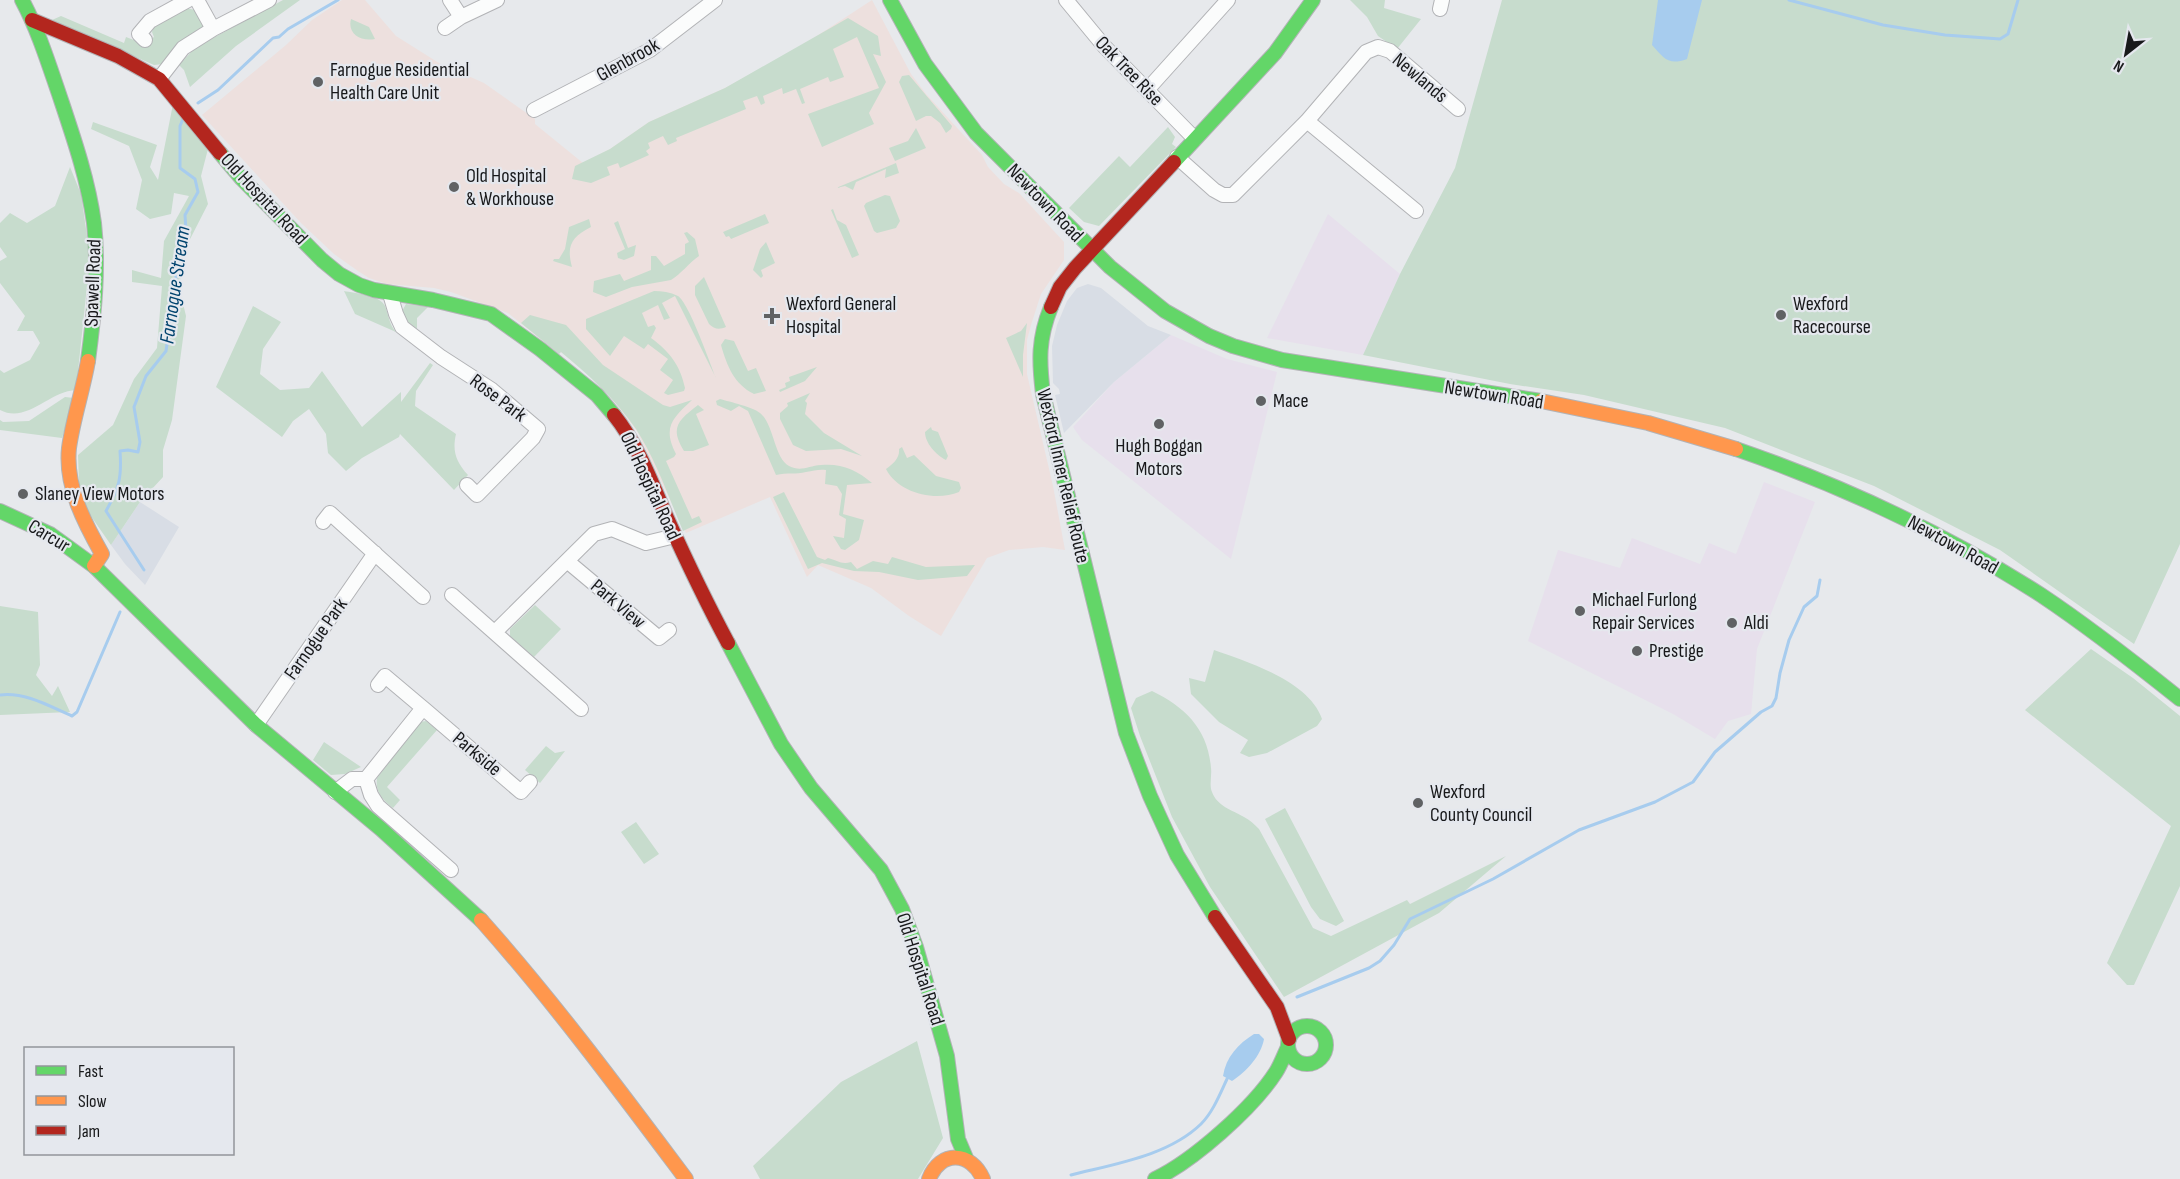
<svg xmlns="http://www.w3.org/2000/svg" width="2180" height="1179" font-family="'Sofia Sans Condensed',sans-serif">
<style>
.commercial{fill:#e7e0ec}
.built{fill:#d8dde5}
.medical{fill:#ede0de}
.green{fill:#c7dccd}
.water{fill:#a7ccee}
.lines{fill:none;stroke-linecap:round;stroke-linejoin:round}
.stream{stroke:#a7ccee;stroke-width:3}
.street-casing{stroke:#b2b3b6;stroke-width:16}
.fast-casing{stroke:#b2b3b6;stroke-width:16}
.slow-casing{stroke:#b2b3b6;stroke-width:16}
.jam-casing{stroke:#b2b3b6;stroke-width:16}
.street{stroke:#fbfcfc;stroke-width:14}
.fast{stroke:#63d668;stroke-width:14}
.slow{stroke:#ff974d;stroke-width:14}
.jam{stroke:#b3261e;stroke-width:14}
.poi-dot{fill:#606264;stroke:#e5e8ee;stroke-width:2}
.labels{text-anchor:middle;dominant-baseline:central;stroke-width:4.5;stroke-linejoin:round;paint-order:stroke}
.street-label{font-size:20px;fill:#18191b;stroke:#e5e8ee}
.poi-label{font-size:20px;fill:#18191b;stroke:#e5e8ee;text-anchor:start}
.water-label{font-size:21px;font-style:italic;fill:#01436e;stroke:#e5e8ee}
</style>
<rect width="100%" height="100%" fill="#e7e9ec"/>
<path class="commercial" d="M1328 214 1400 274 1363 355 1267 338Z
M1171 335 1227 359 1277 372 1231 559 1082 440 1073 427 1114 382Z
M1764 482 1815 502 1757 649 1751 714 1728 721 1715 739 1673 714 1528 641 1558 550 1620 568 1632 538 1700 564 1709 543 1736 554Z"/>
<path class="built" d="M1088 284 1101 288 1148 326 1171 335 1114 382 1064 433 1055 395 1060 394 1059 389 1053 383 1052 346 1057 325 1067 301 1077 288Z
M140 502 179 527 145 585 125 564 111 545Z"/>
<path class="medical" d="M342 0H365L396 36 439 63 484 83 535 119V124L583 163 610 149 649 122 725 88 800 47 872 0 911 74 926 94 982 155 988 167 1004 184 1019 193 1064 242V260L1041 294 1031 325 1027 340V374L1053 486 1065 550 1043 547 1009 550 987 558 941 636 909 616 871 588 818 565 807 577 770 497 686 533 637 431 613 400 585 371 561 352 559 354 508 313 451 292 434 288 387 284 369 278 358 271 334 254 301 223 202 115 286 45 312 20Z"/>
<path class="green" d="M283 0H300L236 46 190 87 184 70 179 65 192 51 213 38Z
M1350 0H1385L1384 8 1421 19 1397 49 1378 36 1367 17Z
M1502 0H2180V544L2134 644 2000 550 1874 486 1725 428 1584 395 1510 384 1363 355 1400 274 1455 168Z
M185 8 196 10 204 23 203 28 163 64 154 65 52 20 61 16 124 43 126 37 144 44 154 37 152 32 154 26Z
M848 18 878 36 881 56 873 54 886 82 869 113 874 124 822 147 808 114 879 88 857 37 833 49 844 77 830 82 828 77 800 89 805 103 802 104 796 89 783 94 782 88 763 96 765 103 761 105 757 96 743 101 746 109 676 138 677 141 668 145 663 136 648 143 650 148 646 151 649 155 620 168 618 163 607 167 610 175 591 183 572 179 575 166 610 149 649 122 725 88Z
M351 19 369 27 375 39C361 42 347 34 351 19Z
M909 75 952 126 951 129 946 133 940 123 931 116H926L916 121 899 82 902 76Z
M173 104 209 145 201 176 208 204 186 247 179 287 186 316 172 420 163 450V477L140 502 111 545 86 509 79 483 78 455 113 425 134 379 157 348 162 286 132 282V270L161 278 164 241 189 196 174 193 171 214 150 219 136 209 142 180 129 146 91 129 93 122 157 145 150 167 158 180Z
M1168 127 1175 137 1172 144 1176 147 1099 226 1084 222 1069 208 1119 156 1130 167Z
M916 128 926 148 895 161 889 148 908 141Z
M896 163 899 173 885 178 886 169 856 182 853 190 845 186 836 188Z
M70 167 81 194 90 257 76 390C49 391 27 424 0 410V370L4 373 30 360 40 343 33 331H17L25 316 0 283V261L7 257 0 247V223L10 213 27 223 55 206Z
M885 195 890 196 900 221 896 228 877 233 874 231 864 206 866 203Z
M833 209 837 220 846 225 859 255 852 258 831 210Z
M765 214 769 223 731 239 729 236 726 237 723 232Z
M589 219 591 227C572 237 566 245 572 267L553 261 554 259H559L565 249 569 227Z
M618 221 628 248 636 245 634 256 624 260 618 258 617 253 625 249 614 223Z
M687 232 695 239 699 256C689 263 681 274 671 280L632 287 606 297 593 292 594 281 620 274 624 281 651 270V256H656L664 266 685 254V244L689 242 684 233Z
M766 242 775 263 761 270 763 276 761 278 753 270 760 249Z
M704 277 726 327C719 330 714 329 709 324L695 295V286Z
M344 291C355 293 380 295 385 306 389 316 389 324 396 332L355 314Z
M654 291C662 291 670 292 678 296 689 303 710 363 716 378L675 296 662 303 670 318 664 320 658 305 642 313 648 327 654 325 656 328 651 338C670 352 680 365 685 388L684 391 668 395 664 393 673 380 660 370 668 359 648 344 644 349 624 336 610 356 586 329V319Z
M406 304 428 307 417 318V329L404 319 401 313Z
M253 306 281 322 263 349 260 374 280 390 309 388 322 371 362 427 401 392V402L430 363 433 365 416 391 415 406 456 434C452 451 456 462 468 475L454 490 400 434 399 437 362 458 346 471 328 453 326 434 309 409 293 421 282 437 216 387Z
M530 315 566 325 603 365 663 405 670 407 692 400C673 418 662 427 676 454L674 457 666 461 692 519 699 516 702 522 683 531C669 498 656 460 636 429 615 399 589 375 561 352L559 354 521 323Z
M1027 323 1023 355V377L1006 338 1021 331Z
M725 339 734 341 748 371 756 368 766 391 754 394C734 384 727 366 721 345Z
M817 367 805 381 780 392 779 390 786 387 785 383 790 381 789 377Z
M810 393 805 401 807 403 805 414 824 433 862 456 841 449 806 451 793 445 780 419V413L788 406 787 403Z
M65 397 74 398 62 438 0 430V420L3 422 29 421Z
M720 399C730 402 753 407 760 413 774 424 774 458 789 466 801 472 808 466 821 465 841 463 857 470 872 483L847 485 843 514 864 520 859 540 845 550 841 549 833 536 844 538 846 519 839 515 842 494 837 486 825 484 826 470C818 469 814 471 806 472 796 475 787 472 776 475L748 411 739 406 731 411 717 405 716 401Z
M698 405 704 410 696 414 709 445 693 451H684C669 427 679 420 698 405Z
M931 427 932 430 938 432 948 456 946 460C936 455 925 443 925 432Z
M902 447 907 458 914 455 936 476 959 482 961 488 959 492C935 502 898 493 886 469 893 464 900 458 899 449Z
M784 492 817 557 825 560 828 558C837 560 841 565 851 562L857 569 873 561 888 564 892 557 926 567 975 565 967 576 918 580 879 572 854 571 822 563 808 569 773 497Z
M535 605 561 629 534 657 510 636V629Z
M0 606 38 612 40 665 36 675 52 696 58 686 70 712 0 715Z
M2091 649 2133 678 2180 716V886L2134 985H2127L2107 963 2171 826 2025 710Z
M1214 650C1248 662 1309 681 1322 719L1317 726 1267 753 1249 757 1240 753 1248 740 1219 722 1191 694 1189 678 1205 682Z
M1152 691C1185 707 1208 729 1211 768 1212 776 1209 785 1212 792 1217 806 1232 810 1244 817 1250 820 1254 824 1259 829L1313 928 1331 936 1407 900 1410 904 1506 856 1439 913 1284 997 1210 887 1172 817 1140 736 1131 708 1136 698Z
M426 721 437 730 387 787 400 800 393 808C383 800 375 793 377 778L420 722Z
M324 742 361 767 345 774 331 775 313 760Z
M546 746 555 753 565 751 540 783 525 770Z
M1285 808 1344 921 1336 926 1320 919 1311 907 1265 819Z
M636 822 659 854 644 864 621 832Z
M917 1041 943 1138 918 1179H760L753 1166 841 1082Z"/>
<path class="water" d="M1658 0H1702L1687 59C1668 66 1664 58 1652 45Z
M1254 1034H1259L1264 1039C1261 1056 1246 1072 1232 1081L1223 1076C1226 1057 1238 1044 1254 1034Z"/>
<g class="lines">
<path class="stream" d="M1789 0 1883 25 1945 35 2000 39 2008 34 2018 0
M198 103 218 90 273 38 279 37 288 29 338 0
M144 570 106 511C119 488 122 478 120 451L128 450 138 452 140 442 134 407 146 376 166 351 176 281 175 262 186 231 185 215 198 192 195 179 180 168V126L183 119
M0 695C26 692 49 706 72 716L77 712 120 612
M1297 997 1369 968 1380 961 1394 945 1410 919 1493 879 1579 830 1655 802 1693 782 1715 752 1761 712 1772 706 1776 698 1780 673 1789 640 1804 607 1817 596 1820 580
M1071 1175C1114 1164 1168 1156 1201 1124 1213 1112 1220 1094 1227 1079"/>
<defs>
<path id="street" d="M197 0 213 29
M450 0 461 17
M1066 0 1104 46 1195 139
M1440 9 1442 0
M445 28 461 17 497 0
M145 40 139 34 150 21 188 0
M159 79 183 48 213 29 269 0
M1147 90 1228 0
M534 110 650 50 715 0
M1307 121 1416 211
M1177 157 1214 190 1223 195H1233L1307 121 1366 52 1378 47 1390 51 1458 109
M390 294 396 314 402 327 441 357 492 390 538 429 533 438 477 495 467 485
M323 522 330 513 423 597
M567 561 659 638 669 630
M452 595 581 709
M495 632 594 534 612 529 646 543 675 536
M378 685 385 676 423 708
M256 725 375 553
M366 779 371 795 378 806 451 870
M335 792 352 779H366L423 708 521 792 530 782"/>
<path id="fast" d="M22 0C38 30 48 62 59 94 73 136 88 179 94 223 99 268 94 316 88 361
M890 0 925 64 976 133 1110 267 1165 311 1209 336 1233 346 1282 360 1541 401
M220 153 242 179 322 260 339 274 359 285 374 290 433 300 491 314 540 349 597 395 614 415
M1174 162 1275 53 1313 0
M1051 307C1038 339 1039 361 1043 394L1126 733 1150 796 1177 855 1215 917
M1736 449C1843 486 1946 534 2041 595 2089 627 2135 663 2180 699
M0 511 50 534 94 566 256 725 381 829 481 920
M728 643 781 744 811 788 881 870 902 909 916 947 947 1056 958 1139 966 1158
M1288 1045a19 19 0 1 1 38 0a19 19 0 1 1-38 0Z
M1155 1179C1193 1161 1253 1108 1276 1072 1281 1064 1284 1055 1288 1047"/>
<path id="slow" d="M88 361C83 390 73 419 69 448 65 486 84 522 102 554L94 566
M1541 401 1648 423 1736 449
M481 920C554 1002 620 1091 686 1179
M929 1179C940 1150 971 1151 983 1179"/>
<path id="jam" d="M32 20 118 56 159 79 220 153
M1051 307 1060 287 1075 268 1174 162
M614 415C638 445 652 483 667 518 686 560 706 602 728 643
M1215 917 1277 1007 1289 1039"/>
</defs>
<use href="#street" class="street-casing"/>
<use href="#fast" class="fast-casing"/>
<use href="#slow" class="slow-casing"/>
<use href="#jam" class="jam-casing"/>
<use href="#street" class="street"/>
<use href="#fast" class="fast"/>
<use href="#slow" class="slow"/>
<use href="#jam" class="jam"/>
</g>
<g class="poi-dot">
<circle cx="318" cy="82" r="6"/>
<circle cx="454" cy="187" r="6"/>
<circle cx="1781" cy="315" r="6"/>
<path d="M769 307h6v6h6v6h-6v6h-6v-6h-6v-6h6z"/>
<circle cx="1261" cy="401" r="6"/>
<circle cx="1159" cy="424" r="6"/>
<circle cx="23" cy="494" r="6"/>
<circle cx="1580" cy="611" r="6"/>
<circle cx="1732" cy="623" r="6"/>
<circle cx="1637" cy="651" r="6"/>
<circle cx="1418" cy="803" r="6"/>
</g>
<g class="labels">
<g class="street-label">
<text transform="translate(628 60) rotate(-29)">Glenbrook</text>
<text transform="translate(1129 71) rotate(46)">Oak Tree Rise</text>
<text transform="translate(1420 78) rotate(40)">Newlands</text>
<text transform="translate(264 199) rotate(47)">Old Hospital Road</text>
<text transform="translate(1045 203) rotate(46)">Newtown Road</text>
<text transform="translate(93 283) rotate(-88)">Spawell Road</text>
<text transform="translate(1494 395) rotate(9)">Newtown Road</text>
<text transform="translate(498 398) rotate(37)">Rose Park</text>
<text transform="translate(1063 476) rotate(77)">Wexford Inner Relief Route</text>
<text transform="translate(650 486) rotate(65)">Old Hospital Road</text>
<text transform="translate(49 536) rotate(31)">Carcur</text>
<text transform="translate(1953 545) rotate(29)">Newtown Road</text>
<text transform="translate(618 604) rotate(40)">Park View</text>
<text transform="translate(316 639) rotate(-55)">Farnogue Park</text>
<text transform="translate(477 754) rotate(40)">Parkside</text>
<text transform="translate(920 969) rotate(72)">Old Hospital Road</text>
</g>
<g class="poi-label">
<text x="330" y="70">Farnogue Residential<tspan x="330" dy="23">Health Care Unit</tspan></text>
<text x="466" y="176">Old Hospital<tspan x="466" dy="23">&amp; Workhouse</tspan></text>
<text x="786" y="304">Wexford General<tspan x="786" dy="23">Hospital</tspan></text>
<text x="1793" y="304">Wexford<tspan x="1793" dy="23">Racecourse</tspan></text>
<text x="1273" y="401">Mace</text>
<text x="1159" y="446" text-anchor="middle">Hugh Boggan<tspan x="1159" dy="23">Motors</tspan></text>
<text x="35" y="494">Slaney View Motors</text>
<text x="1592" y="600">Michael Furlong<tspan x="1592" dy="23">Repair Services</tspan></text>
<text x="1744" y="623">Aldi</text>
<text x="1649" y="651">Prestige</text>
<text x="1430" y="792">Wexford<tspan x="1430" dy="23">County Council</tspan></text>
</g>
<g class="water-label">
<text transform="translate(175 285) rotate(-82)">Farnogue Stream</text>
</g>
</g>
<rect x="24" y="1047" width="210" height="108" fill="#e5e8ee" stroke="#93959a" stroke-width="1.5"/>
<rect x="36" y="1066" width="30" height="9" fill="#63d668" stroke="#93959a" stroke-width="1.5"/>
<text x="78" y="1077" font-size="18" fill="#18191b">Fast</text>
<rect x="36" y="1096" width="30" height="9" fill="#ff974d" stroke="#93959a" stroke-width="1.5"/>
<text x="78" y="1107" font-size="18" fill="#18191b">Slow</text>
<rect x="36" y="1126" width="30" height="9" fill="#b3261e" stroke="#93959a" stroke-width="1.5"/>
<text x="78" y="1137" font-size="18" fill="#18191b">Jam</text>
<g transform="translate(2126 54) rotate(211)" stroke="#e5e8ee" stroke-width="4.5" paint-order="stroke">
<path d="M0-4.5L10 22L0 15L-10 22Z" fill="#18191b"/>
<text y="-9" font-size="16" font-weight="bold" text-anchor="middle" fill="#18191b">N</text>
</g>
</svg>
